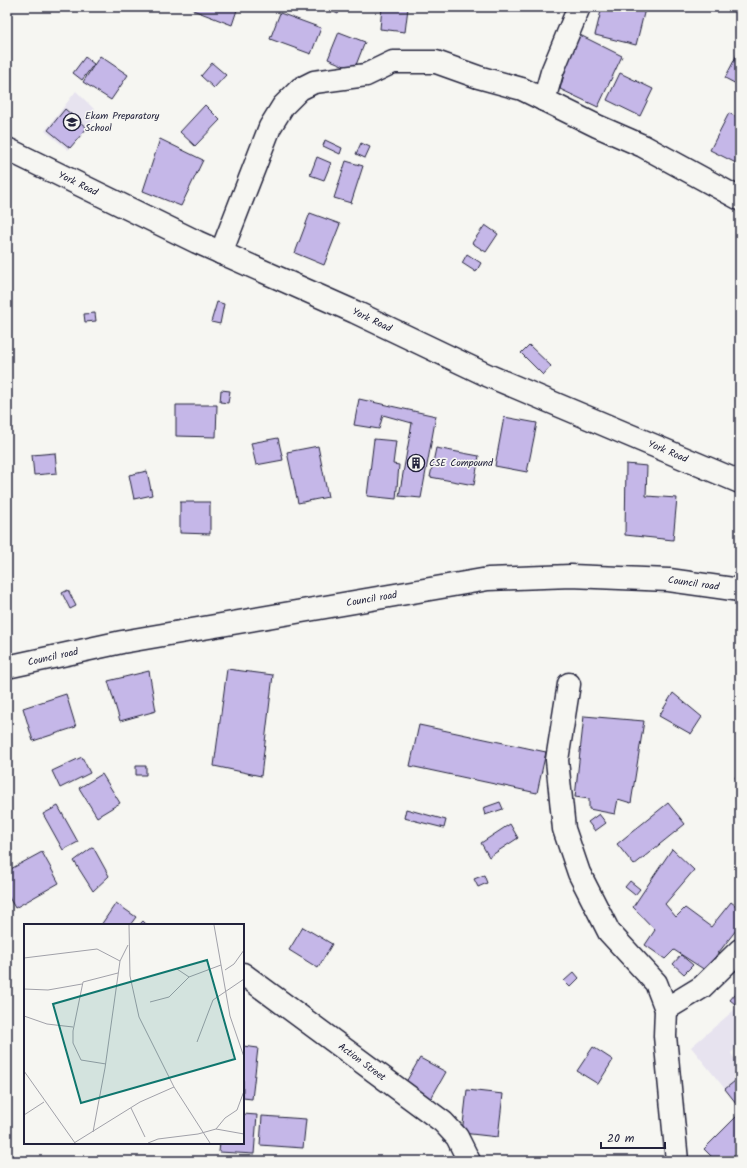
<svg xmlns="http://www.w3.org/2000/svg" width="747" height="1168" font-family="Kalam,sans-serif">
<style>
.built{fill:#e7e3ef}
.building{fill:#c5b7e8;stroke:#22223b}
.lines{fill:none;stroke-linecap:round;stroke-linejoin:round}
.street-casing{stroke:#22223b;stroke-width:25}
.street{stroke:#f6f6f2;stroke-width:22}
.labels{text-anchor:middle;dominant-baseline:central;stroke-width:3;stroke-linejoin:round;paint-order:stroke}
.poi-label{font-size:10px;fill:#22223b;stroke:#f6f6f2;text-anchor:start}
.street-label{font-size:10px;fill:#22223b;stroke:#f6f6f2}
.inset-road{fill:none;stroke:#a1a1a9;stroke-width:1}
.view{fill:#0f766e;fill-opacity:0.15;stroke:#0f766e;stroke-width:2}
.inset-edge{fill:none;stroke:#22223b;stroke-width:2}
</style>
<rect width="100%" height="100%" fill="#f6f6f2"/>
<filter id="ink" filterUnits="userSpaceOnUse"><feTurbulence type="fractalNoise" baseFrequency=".025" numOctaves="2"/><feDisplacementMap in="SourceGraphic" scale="8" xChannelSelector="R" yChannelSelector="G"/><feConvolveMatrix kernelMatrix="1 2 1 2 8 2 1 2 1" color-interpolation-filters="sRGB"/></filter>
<g filter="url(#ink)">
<path class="built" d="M76 91 99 114 68 150 45 131Z
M740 1005V1045L731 1053 740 1069V1077L725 1089 691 1047Z"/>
<path class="building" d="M195 7H238L232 25 193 10Z
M323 7H341L338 14Z
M382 7 408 8 405 32 380 29Z
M602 7H639L645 9 636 45 595 35Z
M280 13 321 28 311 54 270 39Z
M339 32 365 42 354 70 328 59Z
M576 33 622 56 598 107 560 89Z
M740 49V86L725 78Z
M100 56 128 75 111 100 83 82Z
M85 57 94 64 82 80 73 73Z
M212 63 226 75 214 88 201 76Z
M620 73 653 89 640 116 607 100Z
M205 105 220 120 195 146 180 132Z
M65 109 87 128 70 148 48 130Z
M729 113 740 119V161L738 164 710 150Z
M160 139 203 160 181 206 143 191Z
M325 140 342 148 340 154 323 146Z
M361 143 370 147 365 158 356 154Z
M317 157 331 163 324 180 310 175Z
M346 161 363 166 351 203 334 198Z
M7 209 11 213 7 218Z
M310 213 340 224 324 265 295 253Z
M485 225 498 234 486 252 472 243Z
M467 254 481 263 476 272 462 263Z
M217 302 224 304 220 324 211 322Z
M95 313 96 321 85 322 84 314Z
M529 345 551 366 543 375 521 353Z
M221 390 230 391 228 403 220 402Z
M359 399 436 416 421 498 399 496 412 423 383 415 379 429 354 425Z
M176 405H217L216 437 176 436Z
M504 417 537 423 527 472 495 466Z
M278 438 283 460 256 465 251 443Z
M374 439 396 441 393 464 399 465 396 499 367 496Z
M318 446 328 497 298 503 287 452Z
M436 448 479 456 474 485 430 477Z
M55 453 57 473 34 475 32 455Z
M626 464 647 466 646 496 677 498 673 540 625 535Z
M147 471 152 495 134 499 129 475Z
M180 502H210V534L180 533Z
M68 590 76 606 70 609 62 593Z
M227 669 273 675 261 776 214 766Z
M149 671 156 711 120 721 108 681Z
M673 693 702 717 691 734 659 716Z
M66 694 76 727 33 741 23 708Z
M584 716 644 721 631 803 618 799 615 814 589 809V799L575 797Z
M419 725 546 752 537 793 410 766Z
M82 757 90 773 60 788 52 771Z
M136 766H146V775H136Z
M740 770V781L735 778Z
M102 774 120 803 97 817 79 788Z
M500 802 503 809 485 815 483 808Z
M668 803 685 824 634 865 617 844Z
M58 806 78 842 63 850 43 814Z
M406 809 446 820 444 828 404 818Z
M599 814 606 823 595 831 588 822Z
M510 824 518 838 489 857 481 843Z
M93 847 109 876 93 891 74 861Z
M672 849 694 870 665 904 676 917 685 908 711 927 731 902 740 909V925L705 970 674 950 665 959 645 945 655 930 633 907Z
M42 852 59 883 15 908 7 894V871Z
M484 875 487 883 478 887 474 879Z
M630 881 640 889 635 895 625 887Z
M116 903 136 917 130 925H101Z
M143 921 147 925H139Z
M303 927 332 944 318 968 289 950Z
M681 955 693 965 684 974 673 964Z
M574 972 579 978 570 987 564 981Z
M740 988V1008L730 1000Z
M243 1046 258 1048 252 1099 243 1098Z
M593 1047 613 1060 598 1084 577 1071Z
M420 1058 446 1072 429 1102 403 1087Z
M740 1077V1108L725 1089Z
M467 1090 503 1094 498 1137 462 1133Z
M740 1113V1155L734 1161H716L704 1149Z
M243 1114 257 1115 254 1154 219 1152 220 1143H243Z
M262 1116 306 1119 303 1148 260 1145Z"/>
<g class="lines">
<defs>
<g id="street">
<path d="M544 100 552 72 579 7"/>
<path id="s1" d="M7 149 197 242 355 312 487 375 740 482"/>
<path d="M221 253 270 127 283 106 300 89 314 82 366 75 393 62H436L478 77 522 89 597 126 643 146 740 199"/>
<path id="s2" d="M7 667 122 642 488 579 571 576 669 580 740 590"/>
<path d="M569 684 557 760 564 829 579 873 609 932 656 983 666 1009 665 1036 677 1161"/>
<path id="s3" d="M243 974 443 1122 457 1137 469 1161"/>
<path d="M666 1009 702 987 740 950"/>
</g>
</defs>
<use href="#street" class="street-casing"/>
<use href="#street" class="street"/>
</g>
</g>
<defs>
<symbol id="school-ring" viewBox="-11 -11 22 22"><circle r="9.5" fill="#f6f6f2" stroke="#22223b" stroke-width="1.5"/><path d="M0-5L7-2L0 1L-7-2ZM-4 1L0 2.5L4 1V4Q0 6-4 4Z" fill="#22223b"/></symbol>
<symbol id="building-ring" viewBox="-11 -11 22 22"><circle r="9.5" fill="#f6f6f2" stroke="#22223b" stroke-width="1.5"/><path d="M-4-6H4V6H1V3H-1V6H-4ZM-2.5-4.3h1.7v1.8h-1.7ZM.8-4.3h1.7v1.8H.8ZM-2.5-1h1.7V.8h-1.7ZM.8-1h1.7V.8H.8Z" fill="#22223b"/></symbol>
</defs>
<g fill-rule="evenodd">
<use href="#school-ring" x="62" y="112" width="20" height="20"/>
<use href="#building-ring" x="406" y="453" width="20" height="20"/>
</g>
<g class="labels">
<g class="poi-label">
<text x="85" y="116">Ekam Preparatory<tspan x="85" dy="12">School</tspan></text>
<text x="429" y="463">CSE Compound</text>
</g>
<g class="street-label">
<text stroke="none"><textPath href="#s1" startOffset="79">York Road</textPath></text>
<text stroke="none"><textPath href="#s1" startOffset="403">York Road</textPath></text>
<text stroke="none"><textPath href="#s1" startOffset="727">York Road</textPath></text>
<text stroke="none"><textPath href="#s2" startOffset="695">Council road</textPath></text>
<text stroke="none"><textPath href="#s2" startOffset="371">Council road</textPath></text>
<text stroke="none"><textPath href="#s2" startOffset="47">Council road</textPath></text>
<text stroke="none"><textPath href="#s3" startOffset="148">Action Street</textPath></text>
</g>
</g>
<g transform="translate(24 924)">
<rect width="220" height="220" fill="#f6f6f2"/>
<path class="inset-road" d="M0 1V34M105 1 106 52 115 93 150 163 186 219M190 1 206 92 220 133M0 34 73 25 96 37M153 45 165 53M201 46 210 40 220 26M0 65 24 66 58 60M126 78 145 73 165 53 197 41M0 92 23 100 49 103M173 118 189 76 220 55M82 140 57 136 49 119V107L59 58 94 49M0 147 51 219M107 184 121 213M0 191 20 178M192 205 201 194 213 186 220 167M69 208 81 144 96 37 104 21M50 219 116 178 150 163M124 219 134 215 174 210 192 205 220 210"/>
<path class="view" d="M183 36 211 135 57 179 29 80Z"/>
<rect width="220" height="220" class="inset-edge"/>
</g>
<rect width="747" height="1168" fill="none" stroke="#f6f6f2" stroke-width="24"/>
<rect x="12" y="12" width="723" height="1144" fill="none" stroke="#22223b" stroke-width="1.5" filter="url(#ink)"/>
<path d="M601 1142v6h64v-6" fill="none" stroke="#22223b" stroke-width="2"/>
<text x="607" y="1142" font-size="12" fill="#22223b" stroke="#f6f6f2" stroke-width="3" paint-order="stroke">20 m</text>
</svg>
